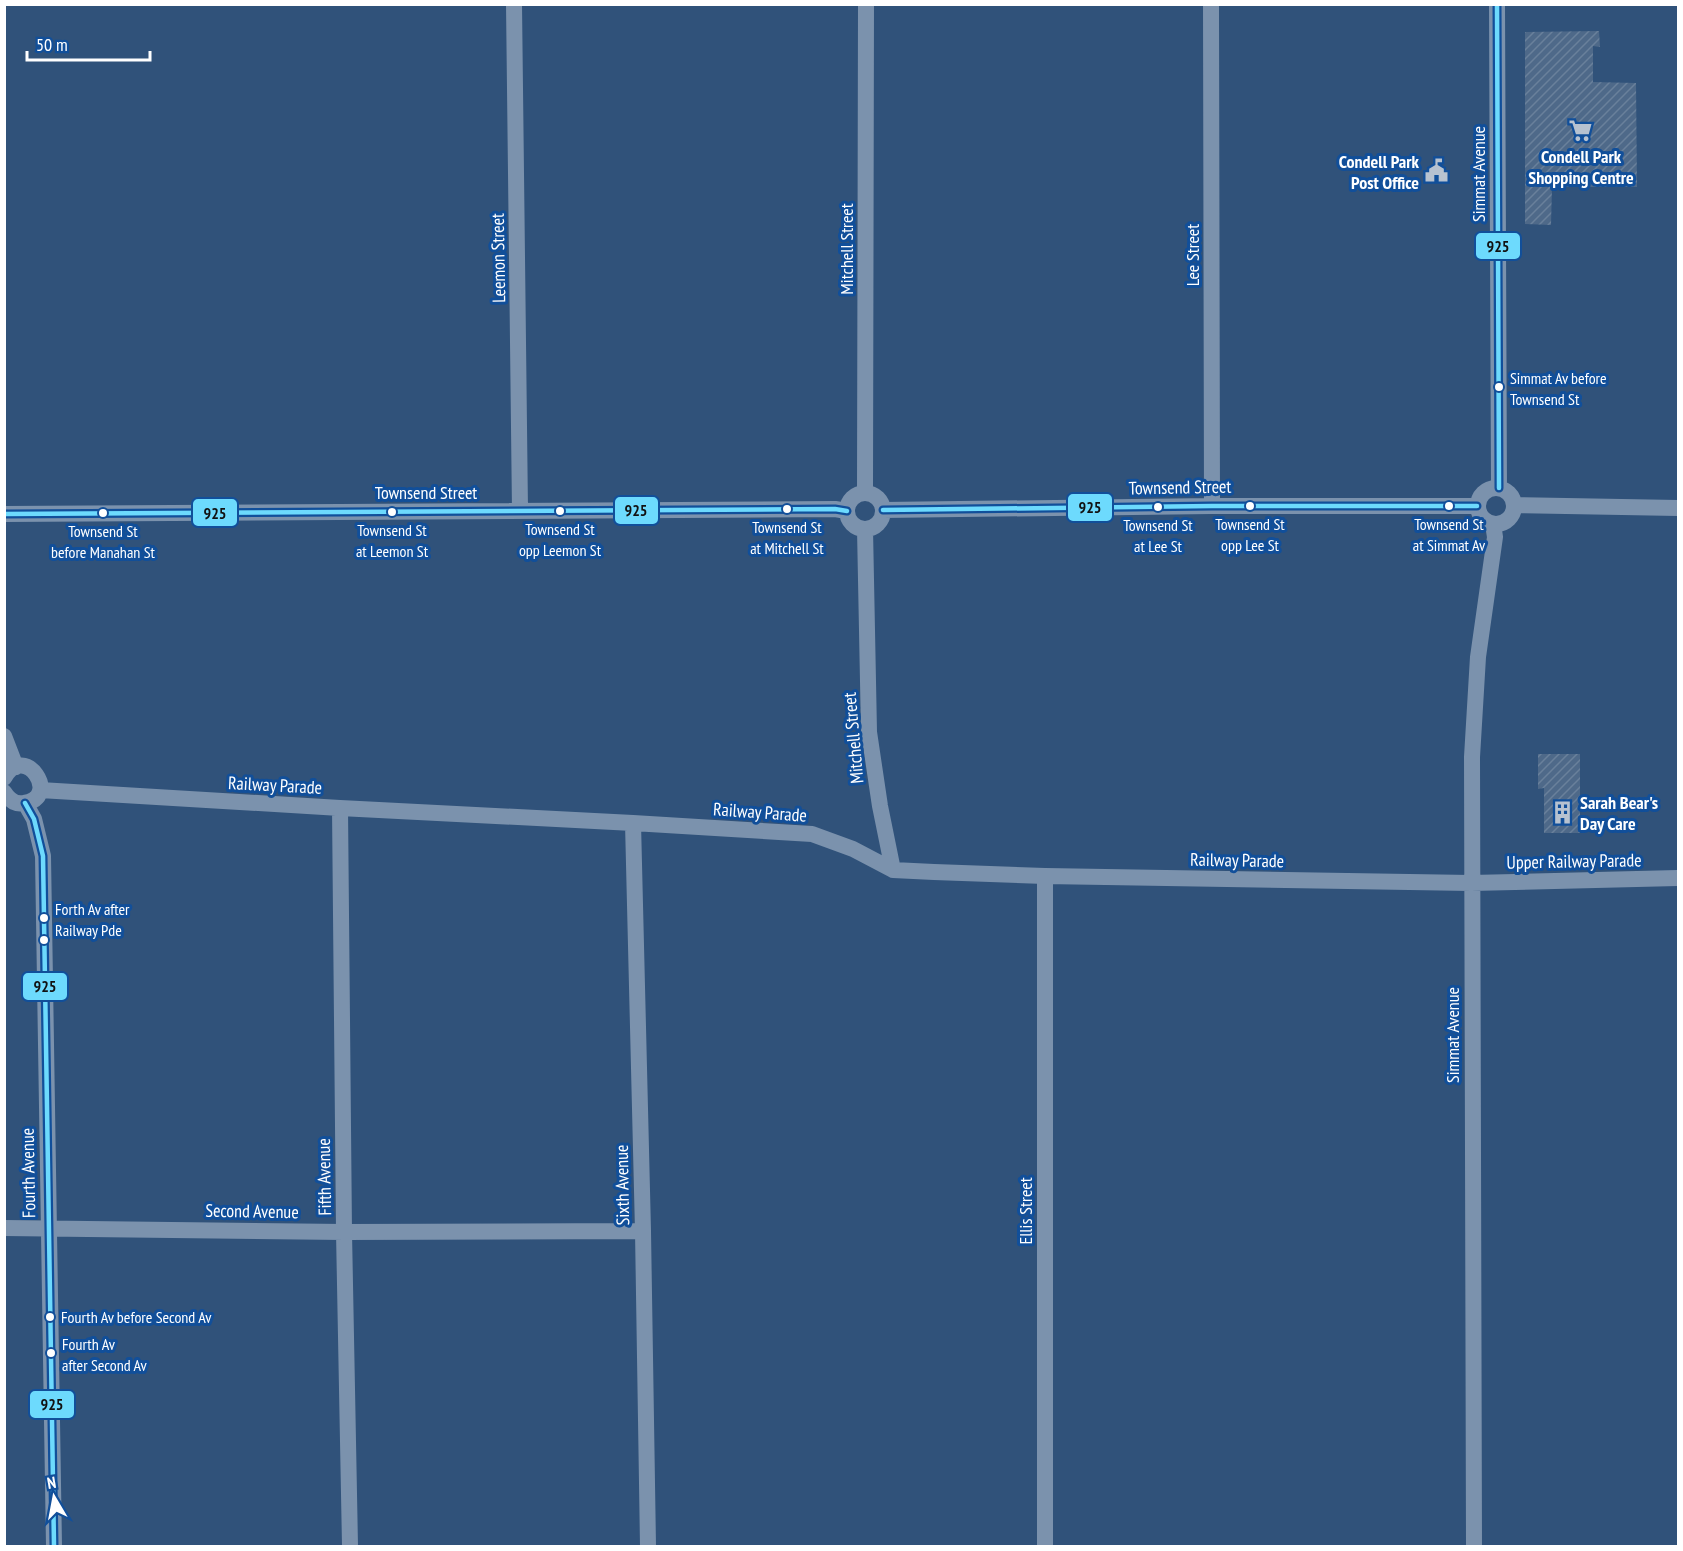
<svg xmlns="http://www.w3.org/2000/svg" width="1683" height="1551" font-family="'PT Sans Narrow',sans-serif">
<style>
.building{fill:url(#building-hatch)}
.lines{fill:none;stroke-linecap:round;stroke-linejoin:round}
.minor{stroke:#7b92ad;stroke-width:16}
.bus-1-casing{stroke:#114f9a;stroke-width:9}
.bus-1{stroke:#6ddafd;stroke-width:4.5}
.bus-dot{fill:#fff;stroke:#114f9a;stroke-width:2}
.labels{text-anchor:middle;dominant-baseline:central;stroke-width:6;stroke-linejoin:round;paint-order:stroke}
.bus-label{font-size:16px;fill:#fff;stroke:#114f9a}
.poi-label{font-size:18px;font-weight:bold;fill:#fff;stroke:#114f9a}
.street-label{font-size:18px;fill:#fff;stroke:#114f9a}
.line-badge{stroke:#114f9a;stroke-width:2}
.pale-badge-label{font-size:16px;text-anchor:middle;font-weight:bold;fill:#111}
</style>
<defs>
<pattern id="building-hatch" width="6" height="6" patternUnits="userSpaceOnUse" patternTransform="scale(1.5)"><rect width="6" height="6" fill="#4e6989"/><path d="M-1 1l2-2M0 6l6-6M5 7l2-2" fill="none" stroke="#69809b"/></pattern>
</defs>
<rect width="100%" height="100%" fill="#30527a"/>
<path class="building" d="M1599 31 1600 47 1593 46V82L1636 83 1637 187H1552L1551 225 1525 224V32Z
M1538 754H1580V833H1544V788L1538 789Z"/>
<g class="lines">
<path class="minor" d="M514 4 520 511
M1211 4 1212 506
M1497 4 1499 488
M1478 506a18 18 0 1 1 36 0a18 18 0 1 1-36 0Z
M865 493 866 4
M847 511a18 18 0 1 1 36 0a18 18 0 1 1-36 0Z
M1514 505 1678 508
M883 510 1212 506H1477
M4 514 835 509 847 511
M865 529 869 732 880 806 893 870
M4 736 16 767
M4 778C25 741 62 798 24 803 15 805 9 800 4 792
M40 790 340 808 633 823 812 834 853 849 893 870 934 872 1045 876 1471 883 1678 878
M25 803 34 819 43 856 54 1546
M340 808 344 1232 350 1546
M633 823 643 1231 648 1546
M4 1228 344 1232 643 1231
M1045 1546V876
M1474 1546 1472 757 1478 657 1495 537 1493 524"/>
<defs>
<path id="bus-1" d="M1497 4 1499 488
M883 510 1212 506H1477
M4 514 835 509 847 511
M25 803 34 819 43 856 54 1546"/>
</defs>
<use href="#bus-1" class="bus-1-casing"/>
<use href="#bus-1" class="bus-1"/>
</g>
<defs>
<symbol id="supermarket-bare" viewBox="-9 -9 18 18"><path d="M-6-5.5h2.5l.6 2H6L4.5 2H-2.5L-4.4-4H-6ZM-1.5 3.2a1.3 1.3 0 1 0 .1 0ZM3 3.2a1.3 1.3 0 1 0 .1 0Z" fill="#b7c2d0" stroke="#114f9a" stroke-width="2.5" paint-order="stroke"/></symbol>
<symbol id="civic-bare" viewBox="-9 -9 18 18"><path d="M-.6-6.5H3V-4.5H.6V-3L4-1V1h2V6H-6V1h2V-1L-.6-3ZM-1.2 2.5V6h2.4V2.5Z" fill="#b7c2d0" stroke="#114f9a" stroke-width="2.5" paint-order="stroke"/></symbol>
<symbol id="building-bare" viewBox="-9 -9 18 18"><path d="M-4-6H4V6H1V3H-1V6H-4ZM-2.5-4.3h1.7v1.8h-1.7ZM.8-4.3h1.7v1.8H.8ZM-2.5-1h1.7V.8h-1.7ZM.8-1h1.7V.8H.8Z" fill="#b7c2d0" stroke="#114f9a" stroke-width="2.5" paint-order="stroke"/></symbol>
</defs>
<g fill-rule="evenodd">
<use href="#supermarket-bare" x="1564" y="114" width="33" height="33"/>
<use href="#civic-bare" x="1420" y="154" width="33" height="33"/>
<use href="#building-bare" x="1546" y="796" width="33" height="33"/>
</g>
<g class="bus-dot">
<circle cx="1499" cy="387" r="5"/>
<circle cx="1250" cy="506" r="5"/>
<circle cx="1449" cy="506" r="5"/>
<circle cx="1158" cy="507" r="5"/>
<circle cx="787" cy="509" r="5"/>
<circle cx="560" cy="511" r="5"/>
<circle cx="392" cy="512" r="5"/>
<circle cx="103" cy="513" r="5"/>
<circle cx="44" cy="918" r="5"/>
<circle cx="44" cy="940" r="5"/>
<circle cx="50" cy="1317" r="5"/>
<circle cx="51" cy="1353" r="5"/>
</g>
<g class="labels">
<g class="bus-label">
<text x="1510" y="378" text-anchor="start">Simmat Av before<tspan x="1510" dy="21">Townsend St</tspan></text>
<text x="1250" y="524">Townsend St<tspan x="1250" dy="21">opp Lee St</tspan></text>
<text x="1449" y="524">Townsend St<tspan x="1449" dy="21">at Simmat Av</tspan></text>
<text x="1158" y="525">Townsend St<tspan x="1158" dy="21">at Lee St</tspan></text>
<text x="787" y="527">Townsend St<tspan x="787" dy="21">at Mitchell St</tspan></text>
<text x="560" y="529">Townsend St<tspan x="560" dy="21">opp Leemon St</tspan></text>
<text x="392" y="530">Townsend St<tspan x="392" dy="21">at Leemon St</tspan></text>
<text x="103" y="531">Townsend St<tspan x="103" dy="21">before Manahan St</tspan></text>
<text x="55" y="909" text-anchor="start">Forth Av after<tspan x="55" dy="21">Railway Pde</tspan></text>
<text x="61" y="1317" text-anchor="start">Fourth Av before Second Av</text>
<text x="62" y="1344" text-anchor="start">Fourth Av<tspan x="62" dy="21">after Second Av</tspan></text>
</g>
<g class="poi-label">
<text x="1581" y="156">Condell Park<tspan x="1581" dy="21">Shopping Centre</tspan></text>
<text x="1419" y="161" text-anchor="end">Condell Park<tspan x="1419" dy="21">Post Office</tspan></text>
<text x="1580" y="802" text-anchor="start">Sarah Bear's<tspan x="1580" dy="21">Day Care</tspan></text>
</g>
<g class="street-label">
<text transform="translate(1478 174) rotate(-90)">Simmat Avenue</text>
<text transform="translate(846 249) rotate(-90)">Mitchell Street</text>
<text transform="translate(1192 255) rotate(-90)">Lee Street</text>
<text transform="translate(498 258) rotate(-91)">Leemon Street</text>
<text transform="translate(1180 487) rotate(-1)">Townsend Street</text>
<text x="426" y="492">Townsend Street</text>
<text transform="translate(853 738) rotate(-95)">Mitchell Street</text>
<text transform="translate(275 785) rotate(3)">Railway Parade</text>
<text transform="translate(760 812) rotate(4)">Railway Parade</text>
<text transform="translate(1237 860) rotate(1)">Railway Parade</text>
<text transform="translate(1574 861) rotate(-1)">Upper Railway Parade</text>
<text transform="translate(1452 1035) rotate(-90)">Simmat Avenue</text>
<text transform="translate(28 1173) rotate(-91)">Fourth Avenue</text>
<text transform="translate(324 1177) rotate(-91)">Fifth Avenue</text>
<text transform="translate(622 1185) rotate(-91)">Sixth Avenue</text>
<text transform="translate(252 1211) rotate(1)">Second Avenue</text>
<text transform="translate(1025 1211) rotate(-90)">Ellis Street</text>
</g>
</g>
<g class="line-badge">
<rect x="1475" y="232" width="46" height="28" rx="6" fill="#6ddafd"/>
<rect x="1067" y="493" width="46" height="29" rx="6" fill="#6ddafd"/>
<rect x="614" y="496" width="45" height="29" rx="6" fill="#6ddafd"/>
<rect x="192" y="498" width="46" height="29" rx="6" fill="#6ddafd"/>
<rect x="22" y="972" width="46" height="29" rx="6" fill="#6ddafd"/>
<rect x="29" y="1390" width="46" height="29" rx="6" fill="#6ddafd"/>
</g>
<g class="pale-badge-label">
<text x="1498" y="252">925</text>
<text x="1090" y="513">925</text>
<text x="636" y="516">925</text>
<text x="215" y="519">925</text>
<text x="45" y="992">925</text>
<text x="52" y="1410">925</text>
</g>
<rect width="1683" height="1551" fill="none" stroke="#ffffff" stroke-width="12"/>
<g transform="translate(54 1497) rotate(350)" stroke="#114f9a" stroke-width="4.5" paint-order="stroke">
<path d="M0-4.5L10 22L0 15L-10 22Z" fill="#ffffff"/>
<text y="-9" font-size="16" font-weight="bold" text-anchor="middle" fill="#ffffff">N</text>
</g>
<path d="M27 51v9h123v-9" fill="none" stroke="#ffffff" stroke-width="3"/>
<text x="36" y="51" font-size="18" fill="#ffffff" stroke="#114f9a" stroke-width="4.5" paint-order="stroke">50 m</text>
</svg>
